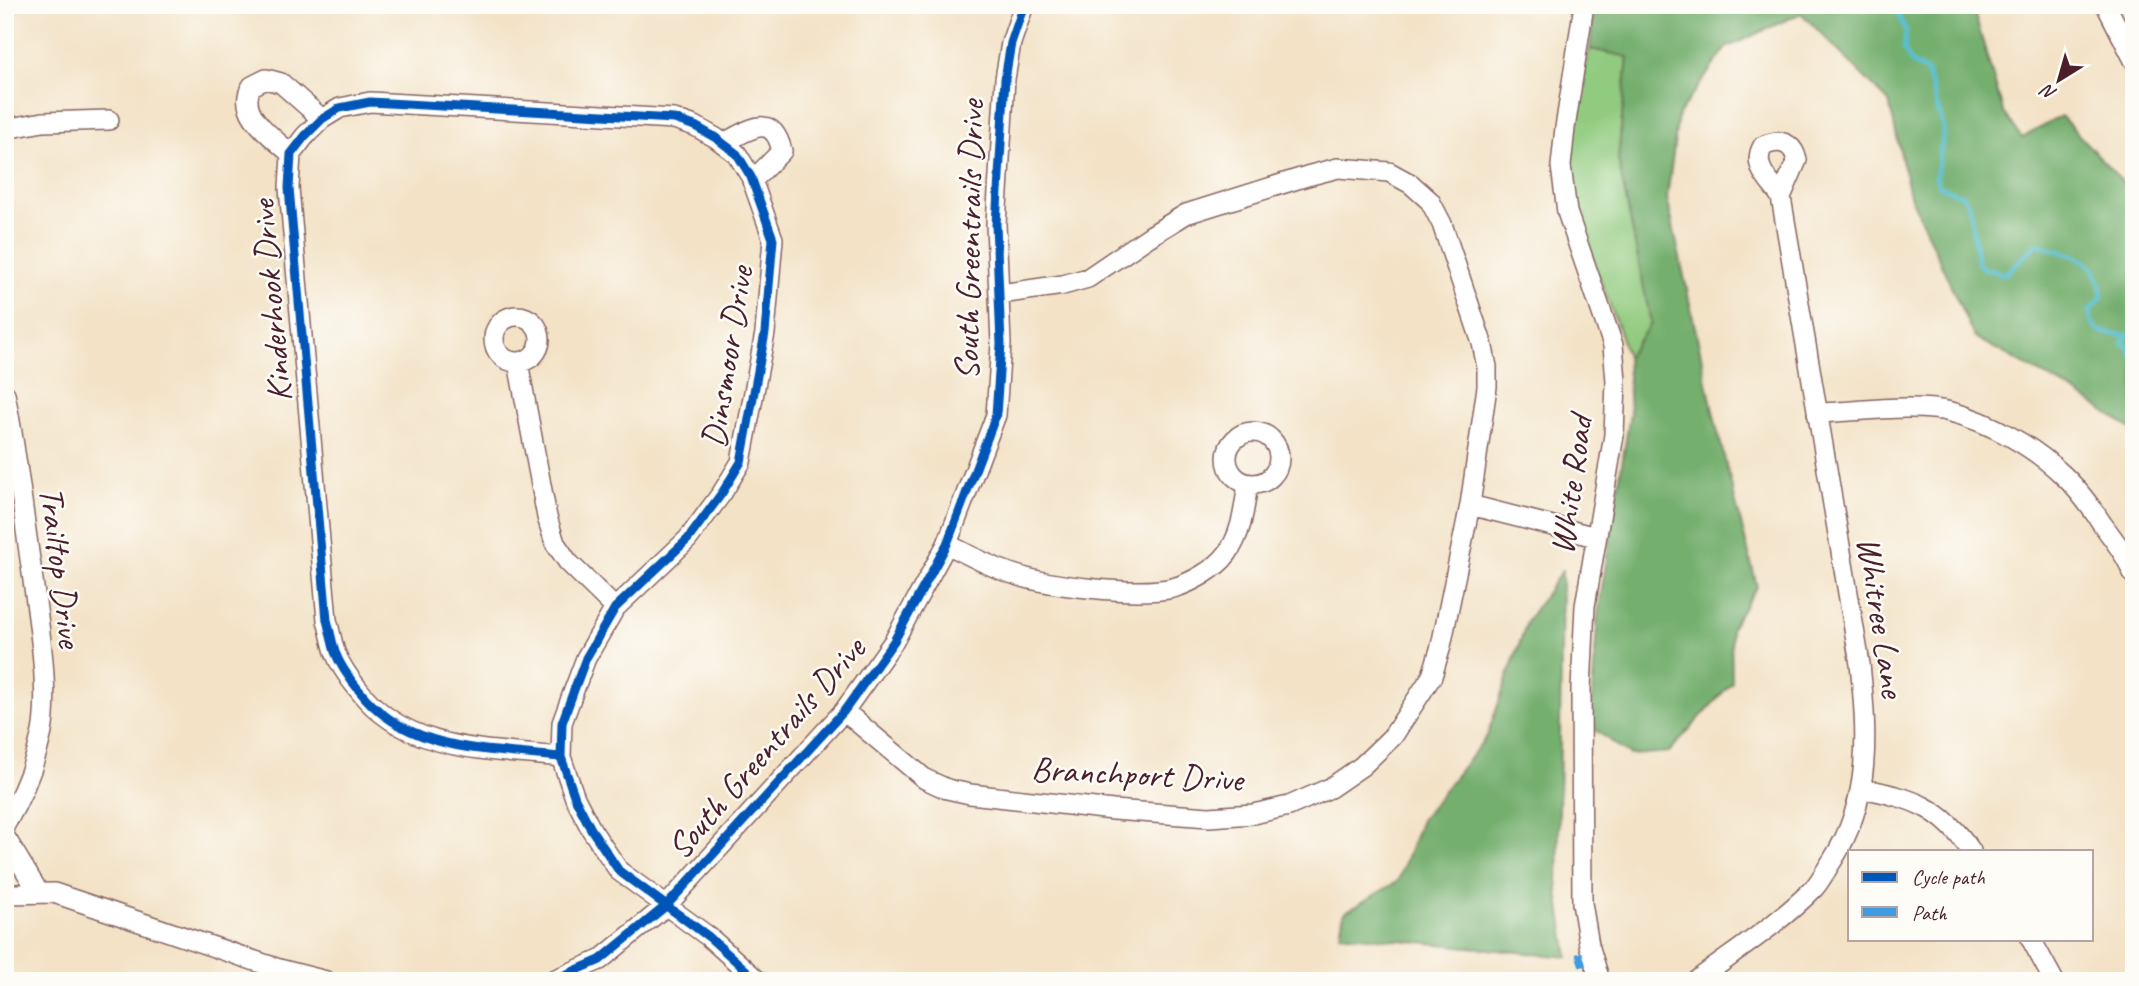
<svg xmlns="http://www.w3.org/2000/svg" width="2139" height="986" font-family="Caveat,sans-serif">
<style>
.green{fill:#91cb7f;stroke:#6e7555;stroke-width:2}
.forest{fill:#74af6e;stroke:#5f674c;stroke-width:2}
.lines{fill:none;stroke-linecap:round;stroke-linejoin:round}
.stream{stroke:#56c0d2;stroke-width:4.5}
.minor-casing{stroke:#856361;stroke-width:22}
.minor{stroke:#fff;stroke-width:19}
.quiet{stroke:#409be1;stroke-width:7;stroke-dasharray:14 7;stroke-linecap:butt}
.cycleway-casing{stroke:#fdfcf7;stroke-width:13}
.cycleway{stroke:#0057b8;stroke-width:9}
.labels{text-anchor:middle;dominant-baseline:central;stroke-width:5;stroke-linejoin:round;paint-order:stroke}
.street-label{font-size:35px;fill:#4a1f2b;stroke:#fdfcf7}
</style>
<rect width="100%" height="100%" fill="#fdfcf7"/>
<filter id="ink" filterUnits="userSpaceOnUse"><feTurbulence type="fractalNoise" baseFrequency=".0143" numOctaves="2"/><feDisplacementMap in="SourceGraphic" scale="14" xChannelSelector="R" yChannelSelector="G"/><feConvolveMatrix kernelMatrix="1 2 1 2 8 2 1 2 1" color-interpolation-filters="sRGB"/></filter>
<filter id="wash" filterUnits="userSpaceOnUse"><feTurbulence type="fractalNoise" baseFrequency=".00686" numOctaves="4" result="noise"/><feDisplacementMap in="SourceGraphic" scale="28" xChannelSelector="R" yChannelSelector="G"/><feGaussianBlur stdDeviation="1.57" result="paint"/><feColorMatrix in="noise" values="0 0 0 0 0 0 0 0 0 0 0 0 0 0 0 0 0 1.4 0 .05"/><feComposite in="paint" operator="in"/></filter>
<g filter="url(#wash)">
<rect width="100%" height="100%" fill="#f3e2c6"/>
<path class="green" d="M1590 49 1628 56 1618 159 1651 323 1627 357C1612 299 1577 236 1572 177 1568 133 1578 90 1590 49Z"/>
<path class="forest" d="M1594 5H1972L2003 111 2022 138 2061 116 2134 194V431L2075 392 1974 337 1910 195 1889 102 1801 13 1726 48 1678 115 1667 198 1717 429 1757 586 1731 628 1732 682 1669 752 1630 755 1590 726 1598 613 1630 414 1627 357 1651 323 1618 159 1628 57 1590 49Z
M1562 571 1558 893 1568 957 1340 934 1344 913 1398 881 1421 820 1487 736 1528 619Z"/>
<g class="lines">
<path class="stream" d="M1894 5 1906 31 1904 48 1911 62 1927 72 1944 129 1936 177 1939 186 1962 195 1969 205 1978 264 1985 269 2005 274 2037 244C2073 257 2097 254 2102 297L2089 312C2093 336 2106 333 2127 335L2122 343 2130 348 2131 354H2134"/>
</g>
</g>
<g filter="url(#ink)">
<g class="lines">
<defs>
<path id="minor" d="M1584 5 1565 128 1561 166 1567 212 1613 345 1616 381 1614 435 1585 606 1581 689 1582 903 1589 945 1600 981
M2106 5 2134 60
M5 129 43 122 109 120
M723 143C749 131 772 110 782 151L752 181
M291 154C273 137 235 113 252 86L266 79 281 83 322 119
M1000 294 1063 285 1088 278 1150 236 1186 214 1307 176 1338 168 1389 172 1411 184 1430 201 1442 224 1482 343 1487 367V387L1470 505 1596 537
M494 339a23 23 0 1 1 46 0a23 23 0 1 1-46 0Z
M518 362 547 517 555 543 568 562 615 608
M5 394C17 453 23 513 32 573 38 618 50 689 42 732 35 765 22 796 5 825
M1817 413C1854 412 1917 403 1951 412 1990 422 2034 447 2063 475 2078 489 2091 507 2103 525 2115 541 2127 557 2134 575
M1227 458a26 26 0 1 1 52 0a26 26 0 1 1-52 0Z
M947 544C967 554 988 566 1010 573 1045 586 1137 596 1173 588 1191 583 1216 569 1227 554 1242 533 1244 509 1248 484
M844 711 925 779 947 789 970 794 1113 810 1209 817 1253 814 1289 806 1330 788 1362 766 1393 736 1432 676 1441 646 1470 505
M561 757C488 749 406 753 358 689 349 678 340 665 335 652 332 642 330 631 327 620L289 188 291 154 305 136 322 119 340 108 370 102 674 119 695 126 716 138 737 154 751 177 773 239 765 333 741 462 722 493 688 539 615 608 586 658 574 690 562 723 561 757 575 798 591 829 619 871 709 937 758 981
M1861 788C1911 798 1941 806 1971 851
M5 837 39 893
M5 894 54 893 279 969 326 981
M2031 939 2054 981
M551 981 600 960 667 905 844 711 894 641 947 544 996 415 1001 344 996 224 1005 79 1011 43 1024 5
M1696 981C1736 951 1780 923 1814 888 1821 880 1826 870 1832 861 1872 799 1867 734 1860 664L1781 197C1770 181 1751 166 1763 146 1779 139 1792 141 1797 160L1781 197"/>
</defs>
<use href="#minor" class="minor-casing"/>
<use href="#minor" class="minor"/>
<path class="quiet" d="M1579 953 1587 981"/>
<defs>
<path id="cycleway" d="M561 757C488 749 406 753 358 689 349 678 340 665 335 652 332 642 330 631 327 620L289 188 291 154 305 136 322 119 340 108 370 102 674 119 695 126 716 138 737 154 751 177 773 239 765 333 741 462 722 493 688 539 615 608 586 658 574 690 562 723 561 757 575 798 591 829 619 871 709 937 758 981
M551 981 600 960 667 905 844 711 894 641 947 544 996 415 1001 344 996 224 1005 79 1011 43 1024 5"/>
</defs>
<use href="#cycleway" class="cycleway-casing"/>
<use href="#cycleway" class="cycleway"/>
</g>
</g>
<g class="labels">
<g class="street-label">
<text transform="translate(969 240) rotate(-89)">South Greentrails Drive</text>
<text transform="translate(271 301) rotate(-95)">Kinderhook Drive</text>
<text transform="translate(727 357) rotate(-81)">Dinsmoor Drive</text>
<text transform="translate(1571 485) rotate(-82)">White Road</text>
<text transform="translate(61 567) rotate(83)">Trailtop Drive</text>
<text transform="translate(1881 617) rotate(81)">Whitree Lane</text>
<text transform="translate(766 748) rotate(-49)">South Greentrails Drive</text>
<text transform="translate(1137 774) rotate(3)">Branchport Drive</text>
</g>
</g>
<rect width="2139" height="986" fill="none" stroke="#fdfcf7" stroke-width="28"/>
<rect x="1848" y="850" width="245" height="91" fill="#fdfcf7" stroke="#b5a4a5" stroke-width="2"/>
<rect x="1862" y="872" width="35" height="10" fill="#0057b8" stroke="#b5a4a5" stroke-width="2"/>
<text x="1912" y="884" font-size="21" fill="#4a1f2b">Cycle path</text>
<rect x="1862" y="907" width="35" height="10" fill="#409be1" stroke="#b5a4a5" stroke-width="2"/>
<text x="1912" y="920" font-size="21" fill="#4a1f2b">Path</text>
<g transform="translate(2059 80) rotate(217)" stroke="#fdfcf7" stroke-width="5" paint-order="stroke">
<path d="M0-5L12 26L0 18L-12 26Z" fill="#4a1f2b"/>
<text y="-10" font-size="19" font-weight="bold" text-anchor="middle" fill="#4a1f2b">N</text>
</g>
</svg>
